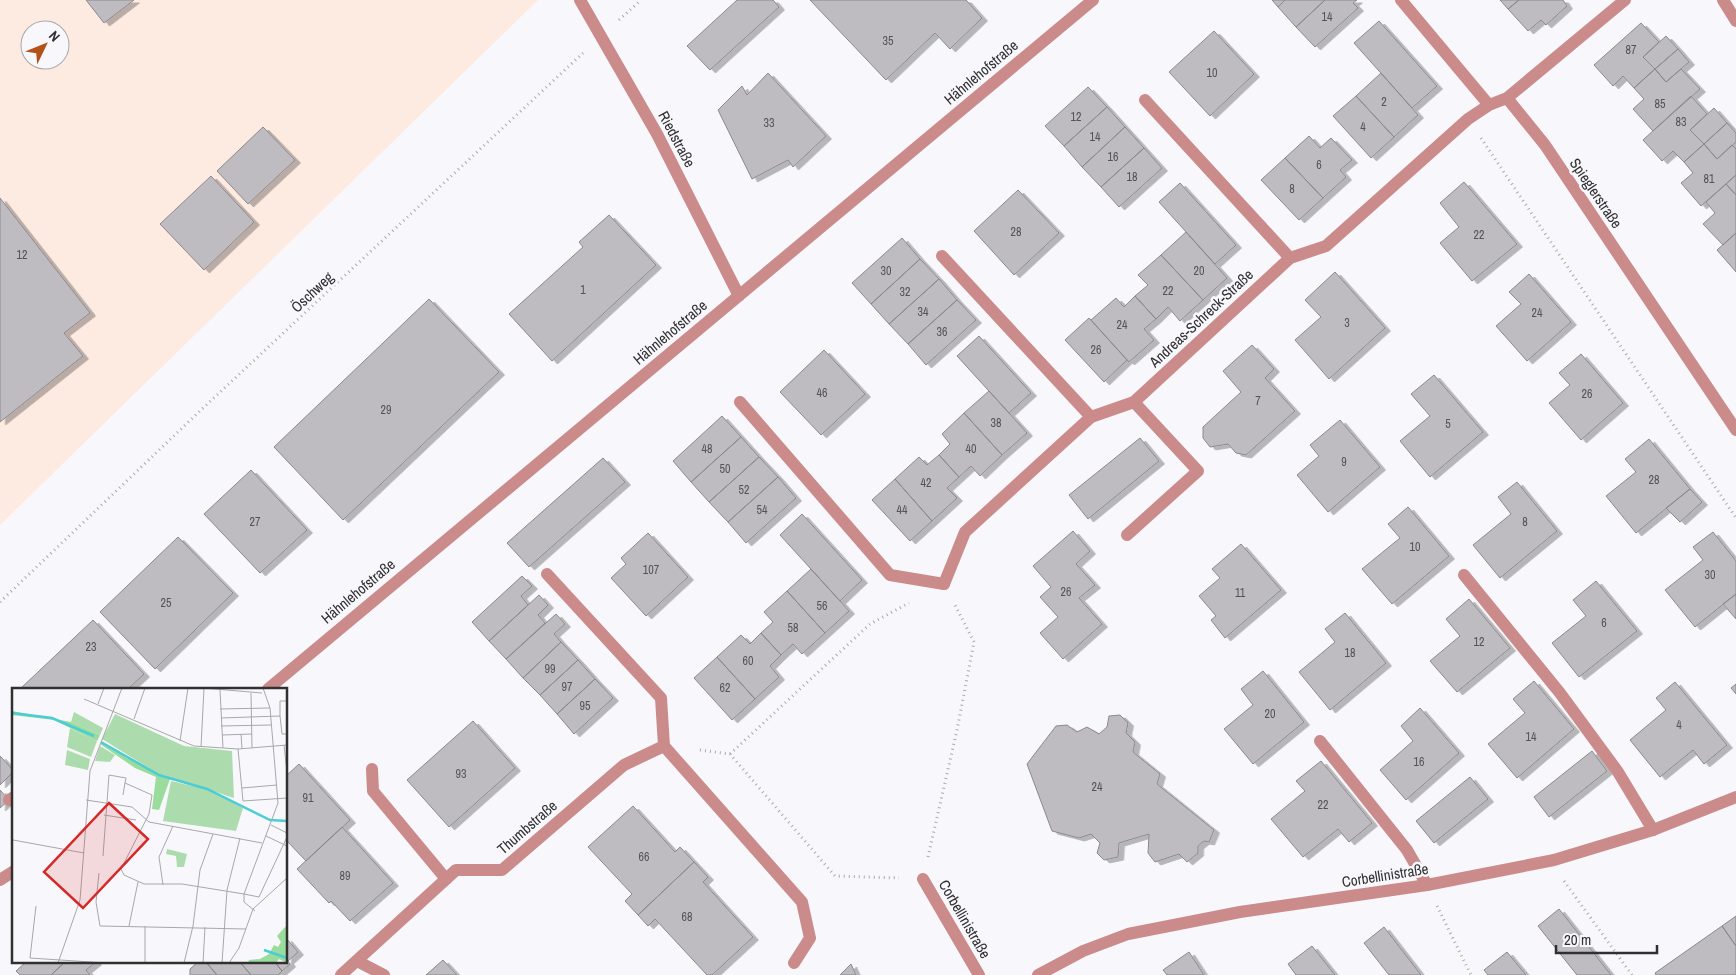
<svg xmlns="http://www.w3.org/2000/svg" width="1736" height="975" font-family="'Archivo Narrow',sans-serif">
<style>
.industrial{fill:#fdeae1;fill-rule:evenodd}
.building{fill:#bebcc0;stroke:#8b898d;filter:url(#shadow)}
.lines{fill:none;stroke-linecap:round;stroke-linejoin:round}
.path{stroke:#aaaaad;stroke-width:3;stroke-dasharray:1 4;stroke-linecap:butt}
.service{stroke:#ca8b8a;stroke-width:12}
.minor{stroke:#ca8b8a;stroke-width:12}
.labels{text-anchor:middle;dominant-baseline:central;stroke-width:5;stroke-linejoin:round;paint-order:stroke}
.number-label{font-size:12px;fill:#545355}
.street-label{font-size:15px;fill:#303031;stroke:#f8f8fc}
.inset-river{fill:none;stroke:#4bcdd5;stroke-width:2.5}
.inset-road{fill:none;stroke:#a8a8ab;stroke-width:1}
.view{fill:#d62828;fill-opacity:0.15;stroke:#d62828;stroke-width:2.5}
.inset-edge{fill:none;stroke:#303031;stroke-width:2.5}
</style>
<defs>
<filter id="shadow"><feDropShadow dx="5.5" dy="3" stdDeviation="0" flood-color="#0004"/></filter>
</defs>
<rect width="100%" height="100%" fill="#f8f8fc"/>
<path class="industrial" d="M0 0H538L0 525ZM30 30H60V60H30Z"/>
<path class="building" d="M86 0H134L104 23Z
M737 0H773L779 7 710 70 687 46Z
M810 0H966L982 18 950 49 935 33 886 80Z
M1272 0H1285L1278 7Z
M1285 0H1325L1296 27 1278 7Z
M1325 0H1357L1353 3 1358 8 1315 47 1296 27Z
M1500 0H1519L1508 9Z
M1519 0H1563L1567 6 1546 25 1541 20 1528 31 1508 9Z
M1379 21 1437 86 1412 108 1354 43Z
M1641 23 1659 42 1643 57 1655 69 1634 88 1623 76 1613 86 1594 65Z
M1214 31 1254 74 1210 116 1169 72Z
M1666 36 1678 49 1655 69 1643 57Z
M1678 49 1689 62 1666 82 1655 69Z
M1655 69 1666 82 1681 69 1700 89 1653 131 1633 109 1644 99 1634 88Z
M768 73 826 136 793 167 788 160 752 179 718 110 742 86 747 95Z
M1381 73 1418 115 1394 137 1356 96Z
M1088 87 1107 107 1064 146 1045 126Z
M1356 96 1394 137 1371 158 1333 116Z
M1691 96 1707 114 1690 130 1704 144 1684 162 1673 151 1662 161 1643 140Z
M1107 107 1125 127 1082 167 1064 146Z
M1714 108 1727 123 1704 144 1690 130Z
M1727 123 1736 133V142L1717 159 1704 144Z
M263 127 295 160 248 204 217 171Z
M1125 127 1144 148 1101 187 1082 167Z
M1309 136 1320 148 1331 138 1352 160 1340 170 1346 177 1323 198 1285 158Z
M1704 144 1717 159 1732 145 1736 149V175L1701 206 1681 183 1693 173 1684 162Z
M1144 148 1162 168 1119 207 1101 187Z
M1285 158 1323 198 1299 220 1261 180Z
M1736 175V195L1726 184Z
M211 176 254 222 204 270 160 224Z
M1464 182 1517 244 1472 281 1440 243 1459 227 1440 203Z
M1180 183 1236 245 1215 264 1159 202Z
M1726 184 1736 195V233L1723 245 1703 224 1715 213 1706 202Z
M1018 190 1059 233 1014 275 974 231Z
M0 198 90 313 64 333 83 356 0 422Z
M609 215 656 265 552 361 509 314 583 247 579 242Z
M1186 232 1227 278 1203 300 1161 255Z
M1736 233V272L1717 250Z
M902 238 920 259 871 304 852 283Z
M1161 255 1203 300 1180 321 1168 307 1156 319 1135 296 1148 285 1138 275Z
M920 259 939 279 889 324 871 304Z
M1335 272 1385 328 1329 379 1295 340 1321 317 1305 300Z
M1529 274 1571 322 1527 361 1496 326 1521 304 1509 292Z
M939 279 957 300 908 344 889 324Z
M1135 296 1156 319 1144 329 1154 340 1129 362 1091 320 1116 298 1124 307Z
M429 299 499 372 343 520 274 447Z
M957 300 976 320 926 365 908 344Z
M1089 318 1127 360 1104 382 1065 340Z
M979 336 1031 393 1009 413 957 356Z
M1252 345 1274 369 1265 378 1295 411 1246 455 1236 453 1228 444 1210 447 1203 438V427L1241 392 1223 371Z
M824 350 865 394 821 435 780 392Z
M1581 354 1623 403 1581 440 1549 403 1570 385 1559 373Z
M1434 375 1483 432 1430 477 1400 441 1430 416 1411 394Z
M989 391 1027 433 1002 455 964 413Z
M964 413 1002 455 980 476 971 466 959 477 939 455 950 444 942 434Z
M722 416 741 437 691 482 673 461Z
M1340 420 1380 467 1328 512 1297 475 1319 456 1310 445Z
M741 437 759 457 709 502 691 482Z
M1140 438 1159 461 1088 519 1069 495Z
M1649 439 1690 489 1636 533 1606 496 1636 472 1625 459Z
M939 455 959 477 947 488 957 498 932 521 895 479 919 457 927 465Z
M759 457 778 477 728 522 709 502Z
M603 458 625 482 529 567 507 543Z
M251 470 307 530 260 573 204 514Z
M778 477 796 498 746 543 728 522Z
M895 479 932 521 910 541 872 500Z
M1517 482 1557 531 1500 578 1473 545 1511 514 1498 497Z
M1690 489 1702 502 1680 522 1666 508Z
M1408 507 1449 556 1392 604 1362 569 1400 538 1388 524Z
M802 514 862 580 840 601 780 535Z
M1073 531 1090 551 1076 564 1095 585 1079 598 1102 624 1063 659 1040 633 1058 617 1040 597 1051 587 1033 566Z
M1713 532 1736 561V594L1695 627 1665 590 1703 560 1693 547Z
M648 533 688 577 646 616 611 578 626 564 621 558Z
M178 537 233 593 155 669 100 612Z
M1241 544 1281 590 1225 638 1211 620 1216 616 1199 596 1220 578 1212 569Z
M811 569 849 611 825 633 787 591Z
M522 576 532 586 521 596 528 605 489 641 472 622Z
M1596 581 1637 631 1579 677 1552 643 1586 616 1573 600Z
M787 591 825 633 802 654 793 644 781 655 761 633 773 622 764 612Z
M1736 594V619L1723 604Z
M539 595 548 605 538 615 545 623 506 659 489 641Z
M1469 599 1510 648 1457 692 1430 661 1460 636 1446 619Z
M1345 613 1386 663 1330 710 1299 672 1335 642 1325 629Z
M556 614 565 624 554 634 561 642 523 678 506 659Z
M93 620 144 674 128 689H20Z
M761 633 781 655 770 666 779 677 755 699 717 657 741 635 750 644Z
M561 642 578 660 540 695 523 678Z
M717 657 755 699 732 720 694 678Z
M578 660 595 679 557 714 540 695Z
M1263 671 1304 722 1253 764 1224 729 1253 705 1241 689Z
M595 679 613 698 574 734 557 714Z
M1534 681 1574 729 1517 778 1488 744 1525 713 1513 699Z
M1675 682 1727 745 1704 764 1693 750 1660 777 1630 740 1666 710 1656 698Z
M1736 684V694L1731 688Z
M1420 708 1459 753 1406 800 1380 770 1413 741 1401 726Z
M1120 715 1128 723 1126 733 1135 742 1133 752 1160 774 1157 784 1214 830 1209 842 1204 841 1198 846V853L1187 862 1179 854 1155 862 1148 853 1149 834 1119 843 1118 857 1104 860 1097 853 1100 843 1091 834 1079 838 1052 831 1027 764 1056 726 1067 725 1077 732 1087 727 1099 734 1107 727 1109 716Z
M473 721 515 768 449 827 407 780Z
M1592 751 1607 771 1549 817 1534 797Z
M0 756 14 771 0 785Z
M1321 761 1372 823 1349 842 1338 829 1303 857 1271 819 1305 791 1296 781Z
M299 764 350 820 306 861 286 840V776Z
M1470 777 1488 799 1434 843 1416 821Z
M0 790 9 800 0 808Z
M633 806 675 852 680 847 694 862 638 915 625 901 632 894 588 847Z
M342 827 393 883 350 921 331 901 329 903 297 869Z
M694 862 708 877 703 882 753 937 712 975H707L655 919 648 926 638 915Z
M1559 909 1611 975H1577L1538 926Z
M1736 916V946L1722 926Z
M1722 926 1736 946V975H1656L1655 973Z
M1384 927 1421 975H1389L1364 943Z
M286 938 298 952 288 961 290 964 282 971 274 961H286Z
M1312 946 1335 975H1296L1288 964Z
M1189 952 1204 975H1167L1163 970Z
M1507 952 1526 975H1488L1484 970Z
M443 960 457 975H426Z
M27 961H66L51 975H20L16 971Z
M66 961H95L96 962 86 970 90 975H51Z
M199 961H205L217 975H190V969Z
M205 961H239L251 975H217Z
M239 961H274L282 971 278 975H251Z
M851 964 856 975H840Z"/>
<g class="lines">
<path class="path" d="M619 20 641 0
M1481 138 1736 518
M0 602 202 409 583 53
M700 750 730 754 835 876 899 878
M730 754 870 624 909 603
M928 857 957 730 974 642 955 605
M1564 881 1632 975
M1437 906 1471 975"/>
<path class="service" d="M1145 100 1290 258
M942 256 1091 417
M740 402 890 575 944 584
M1127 535 1198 471 1134 402
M547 574 661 698 664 746 802 902 810 938 794 963
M1464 575 1560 693 1618 772 1653 830
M1320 741 1407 850 1427 885
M372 769 373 791 446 879
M9 800 14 797
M357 961 384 975"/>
<path class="minor" d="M580 0 657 134 739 296
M1401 0 1489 105
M1723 0 1736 21
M1507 98 1545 145 1736 430
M944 584 965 532 1091 417 1134 402 1290 258 1326 246 1468 119 1489 105 1507 98 1625 0
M268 689 1093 0
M923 879 979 975
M0 880 14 871
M341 975 456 870H502L624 765 664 746
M1038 975 1083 951 1128 934 1240 912 1427 885 1554 860 1653 830 1736 797"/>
</g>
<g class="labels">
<g class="number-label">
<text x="1327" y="17">14</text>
<text x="888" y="41">35</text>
<text x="1631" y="50">87</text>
<text x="1212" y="73">10</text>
<text x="1384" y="102">2</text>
<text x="1660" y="104">85</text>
<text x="1076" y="117">12</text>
<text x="1681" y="122">83</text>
<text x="769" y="123">33</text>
<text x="1363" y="127">4</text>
<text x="1095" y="137">14</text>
<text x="1113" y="157">16</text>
<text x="1319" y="165">6</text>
<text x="1132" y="177">18</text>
<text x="1709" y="179">81</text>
<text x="1292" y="189">8</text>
<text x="1016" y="232">28</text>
<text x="1479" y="235">22</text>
<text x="22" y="255">12</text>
<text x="886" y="271">30</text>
<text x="1199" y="271">20</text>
<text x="583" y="290">1</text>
<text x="1168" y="291">22</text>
<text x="905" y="292">32</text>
<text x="923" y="312">34</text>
<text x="1537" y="313">24</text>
<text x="1347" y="323">3</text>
<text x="1122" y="325">24</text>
<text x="942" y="332">36</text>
<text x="1096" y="350">26</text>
<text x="822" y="393">46</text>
<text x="1587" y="394">26</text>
<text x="1258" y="401">7</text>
<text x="386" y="410">29</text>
<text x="996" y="423">38</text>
<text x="1448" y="424">5</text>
<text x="707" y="449">48</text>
<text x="971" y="449">40</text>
<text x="1344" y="462">9</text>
<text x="725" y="469">50</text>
<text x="1654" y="480">28</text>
<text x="926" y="483">42</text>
<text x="744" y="490">52</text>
<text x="762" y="510">54</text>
<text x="902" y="510">44</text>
<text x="255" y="522">27</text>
<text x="1525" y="522">8</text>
<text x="1415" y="547">10</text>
<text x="651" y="570">107</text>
<text x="1710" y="575">30</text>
<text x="1066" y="592">26</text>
<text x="1240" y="593">11</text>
<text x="166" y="603">25</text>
<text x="822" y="606">56</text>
<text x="1604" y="623">6</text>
<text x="793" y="628">58</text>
<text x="1479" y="642">12</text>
<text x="91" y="647">23</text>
<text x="1350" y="653">18</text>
<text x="748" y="661">60</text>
<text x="550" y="669">99</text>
<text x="567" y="687">97</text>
<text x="725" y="688">62</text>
<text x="585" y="706">95</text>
<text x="1270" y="714">20</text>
<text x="1679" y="725">4</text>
<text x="1531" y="737">14</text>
<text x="1419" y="762">16</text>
<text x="461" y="774">93</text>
<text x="1097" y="787">24</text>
<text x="308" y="798">91</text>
<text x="1323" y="805">22</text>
<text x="644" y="857">66</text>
<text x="345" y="876">89</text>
<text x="687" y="917">68</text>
</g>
<g class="street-label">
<text transform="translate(981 72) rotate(-40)">Hähnlehofstraße</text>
<text transform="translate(677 139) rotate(62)">Riedstraße</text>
<text transform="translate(1596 193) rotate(56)">Spieglerstraße</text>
<text transform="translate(312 292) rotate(-43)">Öschweg</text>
<text transform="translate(1201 318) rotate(-43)">Andreas-Schreck-Straße</text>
<text transform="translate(670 332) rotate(-40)">Hähnlehofstraße</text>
<text transform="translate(358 591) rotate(-40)">Hähnlehofstraße</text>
<text transform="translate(527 827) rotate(-41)">Thumbstraße</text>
<text transform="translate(1385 875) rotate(-9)">Corbellinistraße</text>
<text transform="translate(965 919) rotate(60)">Corbellinistraße</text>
</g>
</g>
<g transform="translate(12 688)">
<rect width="275" height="275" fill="#f8f8fc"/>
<path d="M62 24 91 40 88 47 59 34ZM103 26 172 58 220 63 222 110 145 85 90 51ZM58 40 85 53 79 69 55 59ZM88 58 103 67 98 74 83 73ZM55 62 78 71 76 82 53 77ZM159 93 198 102 231 120 224 143 151 133ZM155 161 175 166 172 179H165L164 168 154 166Z" fill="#acdcad"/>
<path d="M0 23 59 34 88 47 85 53 42 32 0 27ZM89 54 115 70 158 91 147 122 140 121 144 89 123 80 88 56ZM275 237V275L267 271 264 275H236L237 272 248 271 257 266 262 257 266 259 269 254 265 248Z" fill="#99dc9b"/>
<path class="inset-river" d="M0 25 40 30 82 48M89 54 147 87 195 101 258 132 275 133M252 262 275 270"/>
<path class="inset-road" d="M191 0 250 5M208 2 211 60M239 5 240 60M72 11 182 58 226 61 275 57M86 16 92 0M208 21 258 20M268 28V13H275M209 30 268 28 270 46H275M122 31 133 0M209 38 259 37M229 46 230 61M210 47 240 46M168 53 176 0M272 57 275 84M189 59 192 0M226 61 231 113 275 110M230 100 265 97M74 112 120 119 137 134 250 155M92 127 124 132M259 137 275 145M254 148 275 158M1 152 72 165M91 168 97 87 114 90 113 95M109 181 112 187 132 196H170L232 206M109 181 137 126 140 107 113 95 111 107M87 185 84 214 88 238 234 241M151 197 147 169 161 138M232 206 247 209 275 149M24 218 18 270 94 275M243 223 232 214V206L266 115 258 20 251 0M117 238 126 194M46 275 68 212 78 83 110 0M133 275V238M172 275 181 238 188 182 201 146M191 275 193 239M210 275 215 202 228 150M217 275 227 260 241 221 275 190"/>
<path class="view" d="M97 115 136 151 71 220 32 184Z"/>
<rect width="275" height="275" class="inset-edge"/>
</g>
<g transform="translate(45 45) rotate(47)"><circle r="24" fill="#f8f8fc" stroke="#a8a8ab"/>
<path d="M0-4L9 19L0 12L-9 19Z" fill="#b35118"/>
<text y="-8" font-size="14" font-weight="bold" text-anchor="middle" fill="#303031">N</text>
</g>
<path d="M1556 945v8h101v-8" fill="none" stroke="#303031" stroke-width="2.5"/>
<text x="1564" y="945" font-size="15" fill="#303031" stroke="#f8f8fc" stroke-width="4" paint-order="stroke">20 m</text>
</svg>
